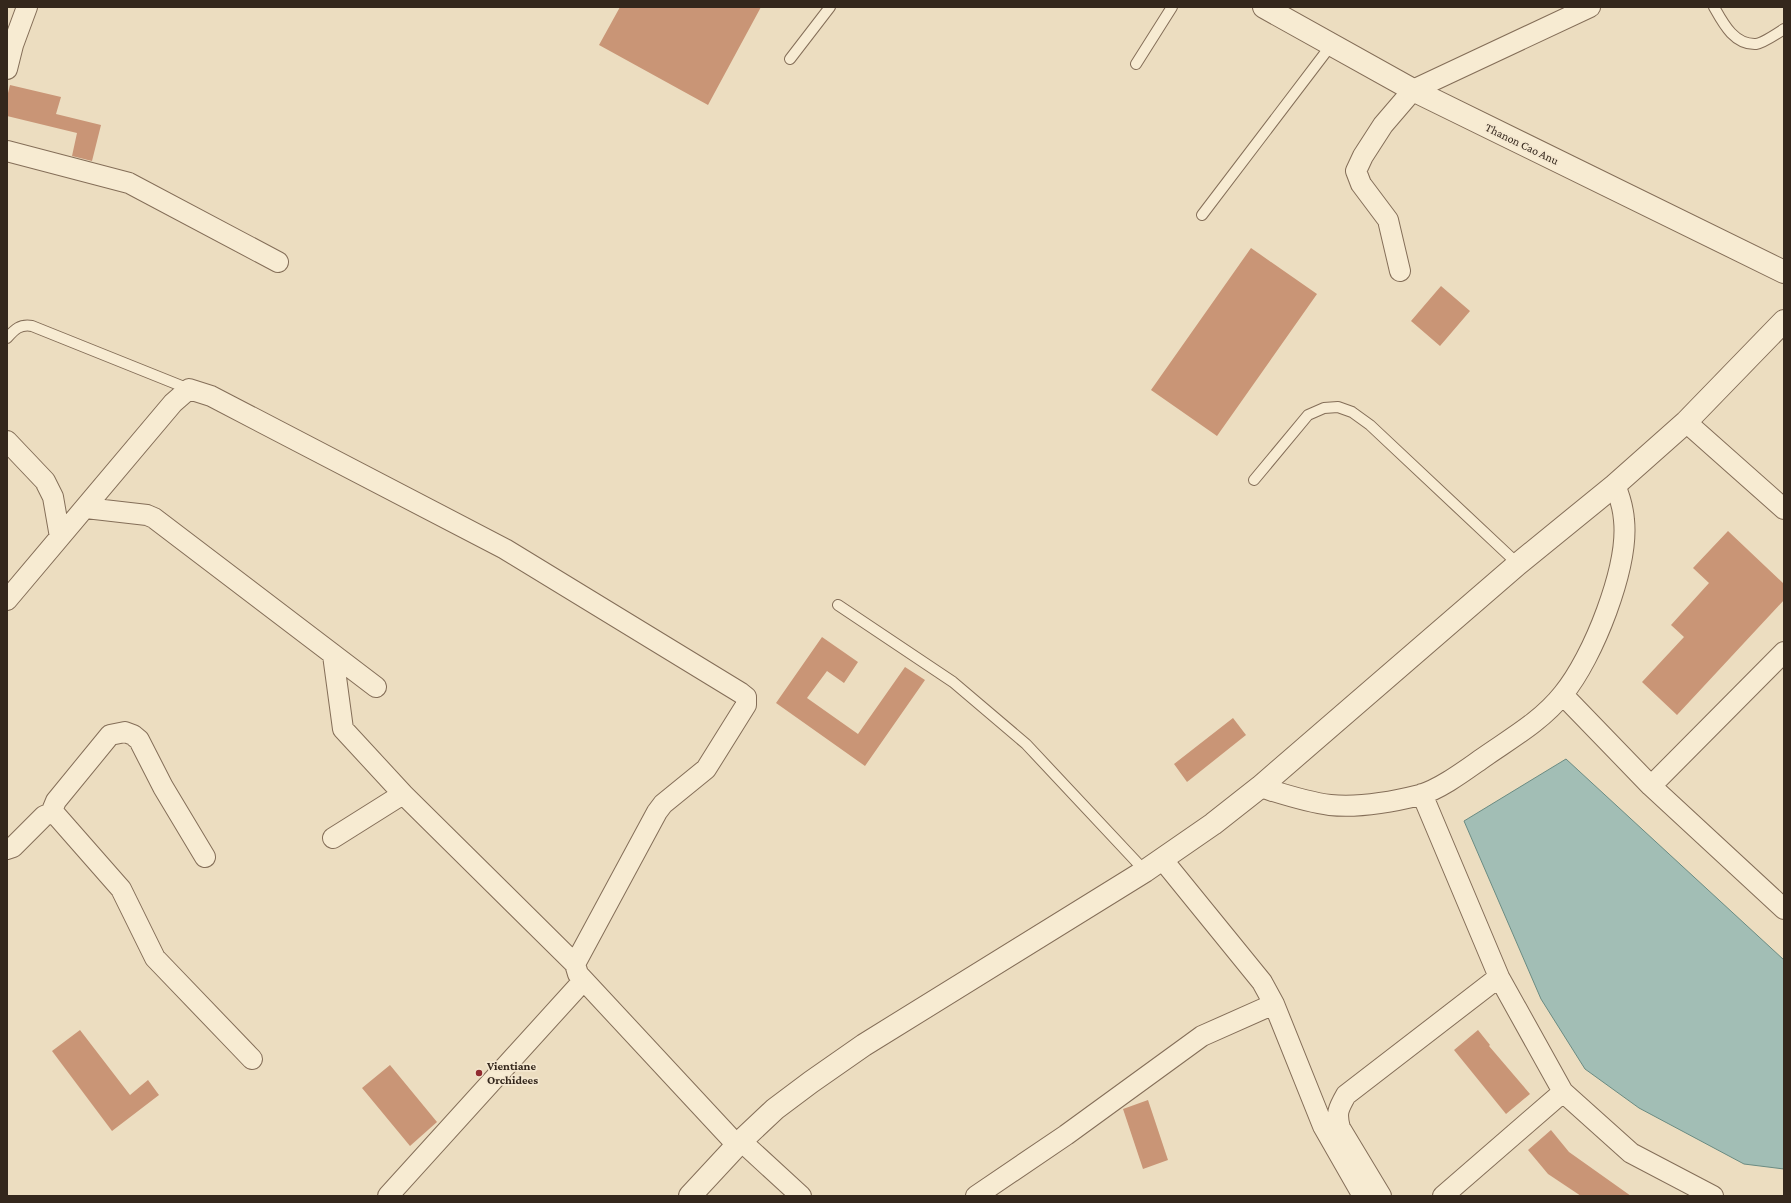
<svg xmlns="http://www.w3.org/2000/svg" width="1791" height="1203" font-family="'Crimson Pro',serif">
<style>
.water{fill:#a2beb5;stroke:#6a8b82}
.building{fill:#c99576}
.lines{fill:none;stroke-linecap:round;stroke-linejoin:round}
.service-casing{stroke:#846e58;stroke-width:12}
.minor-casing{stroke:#846e58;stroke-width:22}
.tertiary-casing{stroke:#846e58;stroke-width:24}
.service{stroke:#f7ebd2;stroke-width:10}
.minor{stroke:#f7ebd2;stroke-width:20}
.tertiary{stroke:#f7ebd2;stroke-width:22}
.poi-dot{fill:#912b30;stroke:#f4e7cf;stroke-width:1.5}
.labels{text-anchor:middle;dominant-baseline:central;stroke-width:3.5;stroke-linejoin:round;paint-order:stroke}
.street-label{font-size:12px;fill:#34271c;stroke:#f4e7cf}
.poi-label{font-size:12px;font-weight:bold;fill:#34271c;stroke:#f4e7cf;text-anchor:start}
</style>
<rect width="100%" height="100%" fill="#ecddc0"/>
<path class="water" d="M1566 759 1784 960V1169L1744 1164 1639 1108 1585 1069 1541 999 1464 821Z"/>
<path class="building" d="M620 7H761L708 105 599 45Z
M10 85 61 97 56 114 101 125 92 161 72 156 77 133 7 116V97Z
M1251 248 1317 294 1217 436 1151 390Z
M1441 286 1470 311 1440 346 1411 321Z
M1728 531 1784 584V600L1677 715 1642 682 1684 637 1671 625 1709 583 1693 568Z
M822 637 858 662 844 683 827 671 807 698 858 734 905 667 925 680 865 766 776 703Z
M1233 718 1246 735 1187 782 1174 764Z
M80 1030 130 1095 148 1080 159 1095 112 1131 52 1051Z
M1478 1030 1490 1045 1489 1046 1530 1094 1506 1114 1454 1050Z
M390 1065 437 1122 410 1146 362 1088Z
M1148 1100 1168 1160 1143 1169 1123 1109Z
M1551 1130 1569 1152 1631 1196H1581L1548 1174 1528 1150Z"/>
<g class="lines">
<defs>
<path id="service" d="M1714 7C1723 23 1734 45 1756 44 1763 43 1778 33 1784 29
M790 59 830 7
M1136 64 1172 7
M1202 215 1332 44
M7 338C15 329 20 324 32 326L189 389
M1254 480 1308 415 1324 408 1338 407 1352 412 1370 425 1518 564
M838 605 953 682 1026 744 1145 871"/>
<path id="minor" d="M7 69 13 45 27 7
M7 151 129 183 278 262
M1400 271 1388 220 1361 184 1356 171 1363 156 1383 125 1413 90 1590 7
M1686 422 1784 509
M7 441 45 481 53 497 60 537
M86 508 147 515 154 518 376 687
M7 600 173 403 189 389 211 396 505 549 741 693 746 697V705L706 769 663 804 657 812 575 964
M333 655 343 729 403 794
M1563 695 1651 786 1784 909
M1651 786 1784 652
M1260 787C1283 794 1306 802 1330 805 1359 808 1392 802 1420 795 1440 789 1463 772 1480 760 1508 740 1541 722 1563 694 1593 658 1629 567 1624 520 1623 507 1620 497 1615 485
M1422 794 1499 977 1563 1092 1631 1153 1713 1196
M51 813 56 815 121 889 155 958 252 1059
M333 838 403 794 575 964 578 974 737 1145
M7 849 13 847 44 816 51 813 56 801 110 735 125 732 133 735 139 740 163 787 205 857
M1162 859 1262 982 1274 1004 1323 1126 1363 1196
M741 1141 801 1196
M388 1196 583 981
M976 1196 1066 1135 1202 1036 1274 1004
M1381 1196 1340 1128C1336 1113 1338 1109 1346 1095L1499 977
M1443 1196 1563 1092"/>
<path id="tertiary" d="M1264 7 1413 90 1784 272
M690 1196 741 1141 775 1109 811 1082 864 1045 1145 871 1213 824 1260 787 1518 564 1615 485 1686 422 1784 321"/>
</defs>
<use href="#service" class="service-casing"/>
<use href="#minor" class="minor-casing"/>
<use href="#tertiary" class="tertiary-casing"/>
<use href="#service" class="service"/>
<use href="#minor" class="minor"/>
<use href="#tertiary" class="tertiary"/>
</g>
<circle class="poi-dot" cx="479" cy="1073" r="4"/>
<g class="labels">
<g class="street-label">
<text transform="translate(1522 144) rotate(26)">Thanon Cao Anu</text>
</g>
<g class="poi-label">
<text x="487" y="1066">Vientiane<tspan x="487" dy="14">Orchidees</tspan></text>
</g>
</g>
<rect width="1791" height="1203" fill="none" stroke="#34271c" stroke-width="16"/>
</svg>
